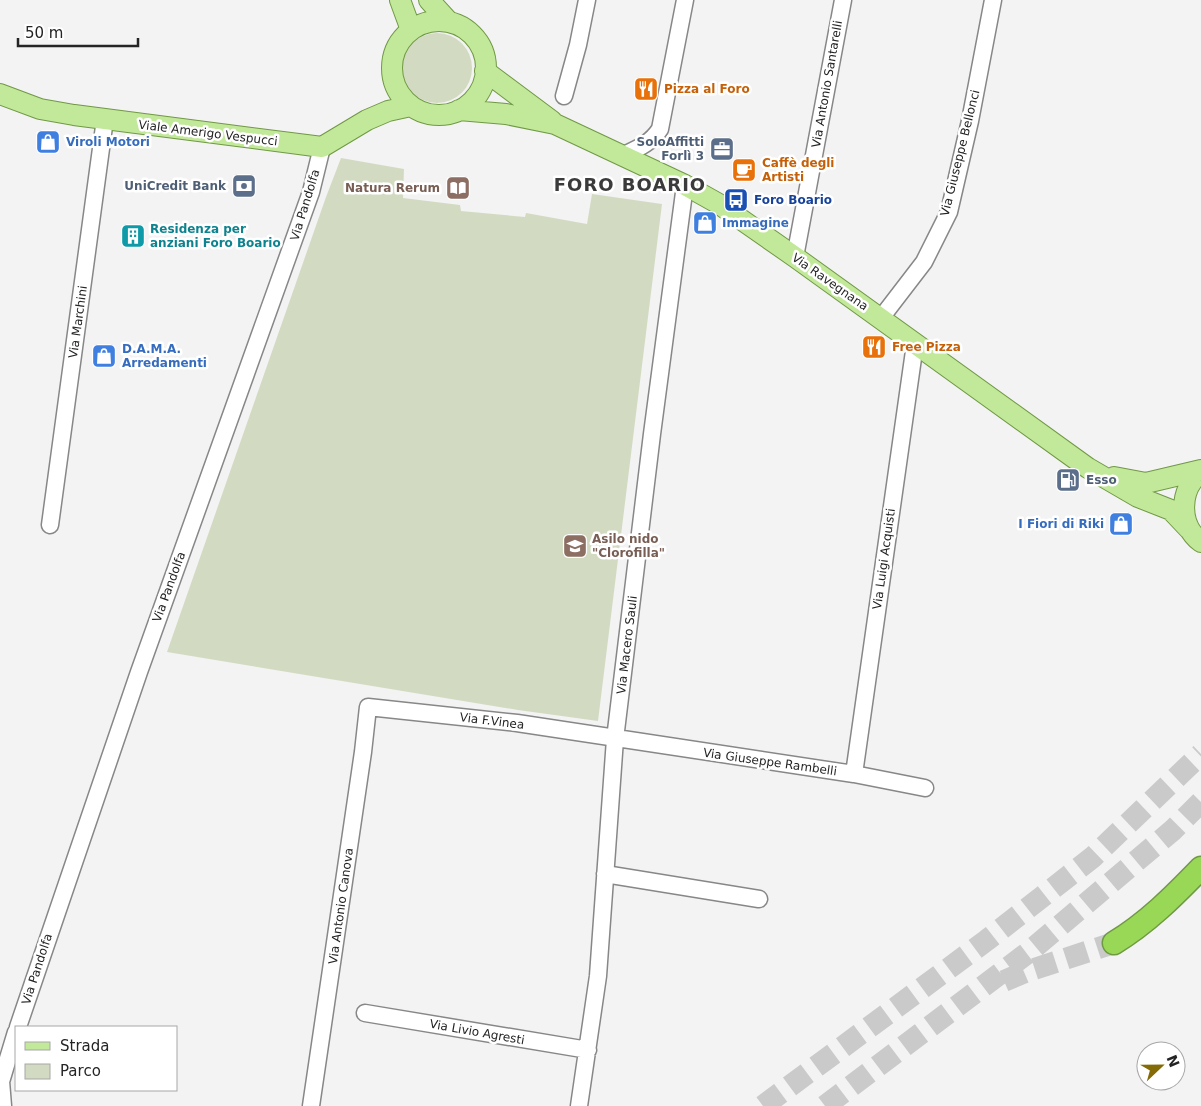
<svg xmlns="http://www.w3.org/2000/svg" width="1201" height="1106" font-family="'DejaVu Sans',sans-serif">
<style>
.green{fill:#d2dbc1}
.lines{fill:none;stroke-linecap:round;stroke-linejoin:round}
.highway-tunnel{stroke:#cacaca;stroke-width:22;stroke-dasharray:22 11;stroke-linecap:butt}
.minor-casing{stroke:#878788;stroke-width:19}
.major-casing{stroke:#709944;stroke-width:22}
.highway-casing{stroke:#709944;stroke-width:25}
.minor{stroke:#fff;stroke-width:16}
.major{stroke:#c2e89a;stroke-width:20}
.highway{stroke:#99d856;stroke-width:22}
.labels{text-anchor:middle;dominant-baseline:central;stroke-width:5;stroke-linejoin:round;paint-order:stroke}
.street-label{font-size:12px;fill:#242424;stroke:#fff}
.food-label{font-size:12px;font-weight:bold;fill:#c56008;stroke:#fff;text-anchor:start}
.shop-label{font-size:12px;font-weight:bold;fill:#366cbe;stroke:#fff;text-anchor:start}
.service-label{font-size:12px;font-weight:bold;fill:#4e5e75;stroke:#fff;text-anchor:end}
.education-label{font-size:12px;font-weight:bold;fill:#785e54;stroke:#fff;text-anchor:end}
.transit-label{font-size:12px;font-weight:bold;fill:#164399;stroke:#fff;text-anchor:start}
.culture-label{font-size:12px;font-weight:bold;fill:#0d838f;stroke:#fff;text-anchor:start}
.district-label{font-size:18px;font-weight:bold;letter-spacing:1px;fill:#3b3b3c;stroke:#fff}
</style>
<rect width="100%" height="100%" fill="#f3f3f4"/>
<path class="green" d="M402 68a35 35 0 1 1 70 0a35 35 0 1 1-70 0Z
M341 158 404 169 403 198 460 205 461 211 525 217 526 213 587 224 592 194 662 204 598 721 518 710 167 652 326 197Z"/>
<g class="lines">
<path class="highway-tunnel" d="M1004 981 1025 972 1114 943
M763 1106 987 940 1093 857 1201 754
M825 1106 1030 951 1173 830 1201 802"/>
<defs>
<path id="minor" d="M564 96 578 45 587 0
M624 155C639 148 651 143 660 129L685 0
M795 257 843 0
M881 318 924 262 949 212 970 121 993 0
M50 525 105 119
M854 774 915 344
M605 874 759 899
M365 1013 588 1050
M18 1027 139 672 311 192 322 147
M1 1081 3 1106
M0 1085 16 1032
M311 1106 363 752 368 707 517 723 854 774 925 788
M579 1106 598 976 615 739 652 434 685 185"/>
<path id="major" d="M400 0 411 30
M429 0 449 22
M392 68a47 47 0 1 1 94 0a47 47 0 1 1-94 0Z
M485 71 552 121
M0 94 40 109 74 115 322 147 367 120 388 111 411 106
M459 110 506 114 555 124 685 185 719 204 795 257 1088 468 1138 497 1171 510 1189 529
M1201 472C1179 489 1178 525 1201 542
M1114 477 1146 483 1201 470"/>
<path id="highway" d="M1114 943C1147 923 1174 896 1201 868"/>
</defs>
<use href="#minor" class="minor-casing"/>
<use href="#major" class="major-casing"/>
<use href="#highway" class="highway-casing"/>
<use href="#minor" class="minor"/>
<use href="#major" class="major"/>
<use href="#highway" class="highway"/>
</g>
<defs>
<symbol id="restaurant-square" viewBox="-11 -11 22 22"><rect x="-9" y="-9" width="18" height="18" rx="4" fill="#e8710a" stroke="#fff"/><path d="M-5-6h1v4h1v-4h1v4h1v-4h1v5L-1.5 .5V6h-2V.5L-5-1ZM5-6V6H3V1.5H1.5Q1.5-4 5-6Z" fill="#fff"/></symbol>
<symbol id="shop-square" viewBox="-11 -11 22 22"><rect x="-9" y="-9" width="18" height="18" rx="4" fill="#3f7fe0" stroke="#fff"/><path d="M-5-2.5h2.3a2.7 3.5 0 0 1 5.4 0H5L5.5 6h-11ZM-1.5-2.5h3a1.5 2.3 0 0 0-3 0Z" fill="#fff"/></symbol>
<symbol id="office-square" viewBox="-11 -11 22 22"><rect x="-9" y="-9" width="18" height="18" rx="4" fill="#5c6f8a" stroke="#fff"/><path d="M-6-3h4V-5.5h4V-3h4V5H-6ZM-1-4.5V-3h2v-1.5ZM-6 0V1H6V0Z" fill="#fff"/></symbol>
<symbol id="cafe-square" viewBox="-11 -11 22 22"><rect x="-9" y="-9" width="18" height="18" rx="4" fill="#e8710a" stroke="#fff"/><path d="M-5.5-4.5H6V0H3Q3 3.5 0 3.5H-2.5Q-5.5 3.5-5.5 0ZM3-3.2v2h1.7v-2ZM-6 4.5H4V6H-6Z" fill="#fff"/></symbol>
<symbol id="bank-square" viewBox="-11 -11 22 22"><rect x="-9" y="-9" width="18" height="18" rx="4" fill="#5c6f8a" stroke="#fff"/><path d="M-6-4H6V4H-6ZM0-2.3a2.3 2.3 0 1 0 0 4.6a2.3 2.3 0 1 0 0-4.6Z" fill="#fff"/></symbol>
<symbol id="library-square" viewBox="-11 -11 22 22"><rect x="-9" y="-9" width="18" height="18" rx="4" fill="#8d6e63" stroke="#fff"/><path d="M-6-4Q-3-5.5-.7-3.5V5Q-3 3-6 4ZM6-4Q3-5.5 .7-3.5V5Q3 3 6 4Z" fill="#fff"/></symbol>
<symbol id="bus-square" viewBox="-11 -11 22 22"><rect x="-9" y="-9" width="18" height="18" rx="4" fill="#1a4fb4" stroke="#fff"/><path d="M-5-6H5V4H4V6H2V4H-2V6H-4V4H-5ZM-3.5-4V0h7V-4ZM-3.5 1.2v1.5H-2V1.2ZM2 1.2v1.5H3.5V1.2Z" fill="#fff"/></symbol>
<symbol id="building-square" viewBox="-11 -11 22 22"><rect x="-9" y="-9" width="18" height="18" rx="4" fill="#0f9aa8" stroke="#fff"/><path d="M-4-6H4V6H1V3H-1V6H-4ZM-2.5-4.3h1.7v1.8h-1.7ZM.8-4.3h1.7v1.8H.8ZM-2.5-1h1.7V.8h-1.7ZM.8-1h1.7V.8H.8Z" fill="#fff"/></symbol>
<symbol id="fuel-square" viewBox="-11 -11 22 22"><rect x="-9" y="-9" width="18" height="18" rx="4" fill="#5c6f8a" stroke="#fff"/><path d="M-5.5-6h7V0h2V4h1.3V-2.5L3-4.5l.8-.8L6-3V5H2.5V1h-1V6h-7ZM-4.2-4.7v3.2H.2V-4.7Z" fill="#fff"/></symbol>
<symbol id="school-square" viewBox="-11 -11 22 22"><rect x="-9" y="-9" width="18" height="18" rx="4" fill="#8d6e63" stroke="#fff"/><path d="M0-5L7-2L0 1L-7-2ZM-4 1L0 2.5L4 1V4Q0 6-4 4Z" fill="#fff"/></symbol>
</defs>
<g fill-rule="evenodd">
<use href="#restaurant-square" x="632" y="75" width="28" height="28"/>
<use href="#shop-square" x="34" y="128" width="28" height="28"/>
<use href="#office-square" x="708" y="135" width="28" height="28"/>
<use href="#cafe-square" x="730" y="156" width="28" height="28"/>
<use href="#bank-square" x="230" y="172" width="28" height="28"/>
<use href="#library-square" x="444" y="174" width="28" height="28"/>
<use href="#bus-square" x="722" y="186" width="28" height="28"/>
<use href="#shop-square" x="691" y="209" width="28" height="28"/>
<use href="#building-square" x="119" y="222" width="28" height="28"/>
<use href="#restaurant-square" x="860" y="333" width="28" height="28"/>
<use href="#shop-square" x="90" y="342" width="28" height="28"/>
<use href="#fuel-square" x="1054" y="466" width="28" height="28"/>
<use href="#shop-square" x="1107" y="510" width="28" height="28"/>
<use href="#school-square" x="561" y="532" width="28" height="28"/>
</g>
<g class="labels">
<g class="street-label">
<text transform="translate(827 84) rotate(-80)">Via Antonio Santarelli</text>
<text transform="translate(208 133) rotate(7)">Viale Amerigo Vespucci</text>
<text transform="translate(960 153) rotate(-76)">Via Giuseppe Bellonci</text>
<text transform="translate(305 205) rotate(-73)">Via Pandolfa</text>
<text transform="translate(830 282) rotate(35)">Via Ravegnana</text>
<text transform="translate(78 322) rotate(-82)">Via Marchini</text>
<text transform="translate(884 559) rotate(-82)">Via Luigi Acquisti</text>
<text transform="translate(169 587) rotate(-70)">Via Pandolfa</text>
<text transform="translate(627 645) rotate(-83)">Via Macero Sauli</text>
<text transform="translate(492 721) rotate(7)">Via F.Vinea</text>
<text transform="translate(770 762) rotate(8)">Via Giuseppe Rambelli</text>
<text transform="translate(341 906) rotate(-82)">Via Antonio Canova</text>
<text transform="translate(37 969) rotate(-72)">Via Pandolfa</text>
<text transform="translate(477 1032) rotate(10)">Via Livio Agresti</text>
</g>
<g class="food-label">
<text x="664" y="89">Pizza al Foro</text>
<text x="762" y="163">Caffè degli<tspan x="762" dy="14">Artisti</tspan></text>
<text x="892" y="347">Free Pizza</text>
</g>
<g class="shop-label">
<text x="66" y="142">Viroli Motori</text>
<text x="722" y="223">Immagine</text>
<text x="122" y="349">D.A.M.A.<tspan x="122" dy="14">Arredamenti</tspan></text>
<text x="1104" y="524" text-anchor="end">I Fiori di Riki</text>
</g>
<g class="service-label">
<text x="704" y="142">SoloAffitti<tspan x="704" dy="14">Forlì 3</tspan></text>
<text x="226" y="186">UniCredit Bank</text>
<text x="1086" y="480" text-anchor="start">Esso</text>
</g>
<g class="education-label">
<text x="440" y="188">Natura Rerum</text>
<text x="592" y="539" text-anchor="start">Asilo nido<tspan x="592" dy="14">"Clorofilla"</tspan></text>
</g>
<g class="transit-label">
<text x="754" y="200">Foro Boario</text>
</g>
<g class="culture-label">
<text x="150" y="229">Residenza per<tspan x="150" dy="14">anziani Foro Boario</tspan></text>
</g>
<g class="district-label">
<text x="630" y="184">FORO BOARIO</text>
</g>
</g>
<rect x="15" y="1026" width="162" height="65" fill="#ffffff" stroke="#a7a7a7"/>
<rect x="25" y="1042" width="25" height="8" fill="#c2e89a" stroke="#a7a7a7"/>
<text x="60" y="1051" font-size="15" fill="#242424">Strada</text>
<rect x="25" y="1064" width="25" height="15" fill="#d2dbc1" stroke="#a7a7a7"/>
<text x="60" y="1076" font-size="15" fill="#242424">Parco</text>
<g transform="translate(1161 1066) rotate(68)"><circle r="24" fill="#ffffff" stroke="#a7a7a7"/>
<path d="M0-4L9 19L0 12L-9 19Z" fill="#856b06"/>
<text y="-8" font-size="14" font-weight="bold" text-anchor="middle" fill="#242424">N</text>
</g>
<path d="M18 38v8h120v-8" fill="none" stroke="#242424" stroke-width="2.5"/>
<text x="25" y="38" font-size="15" fill="#242424" stroke="#ffffff" stroke-width="4" paint-order="stroke">50 m</text>
</svg>
